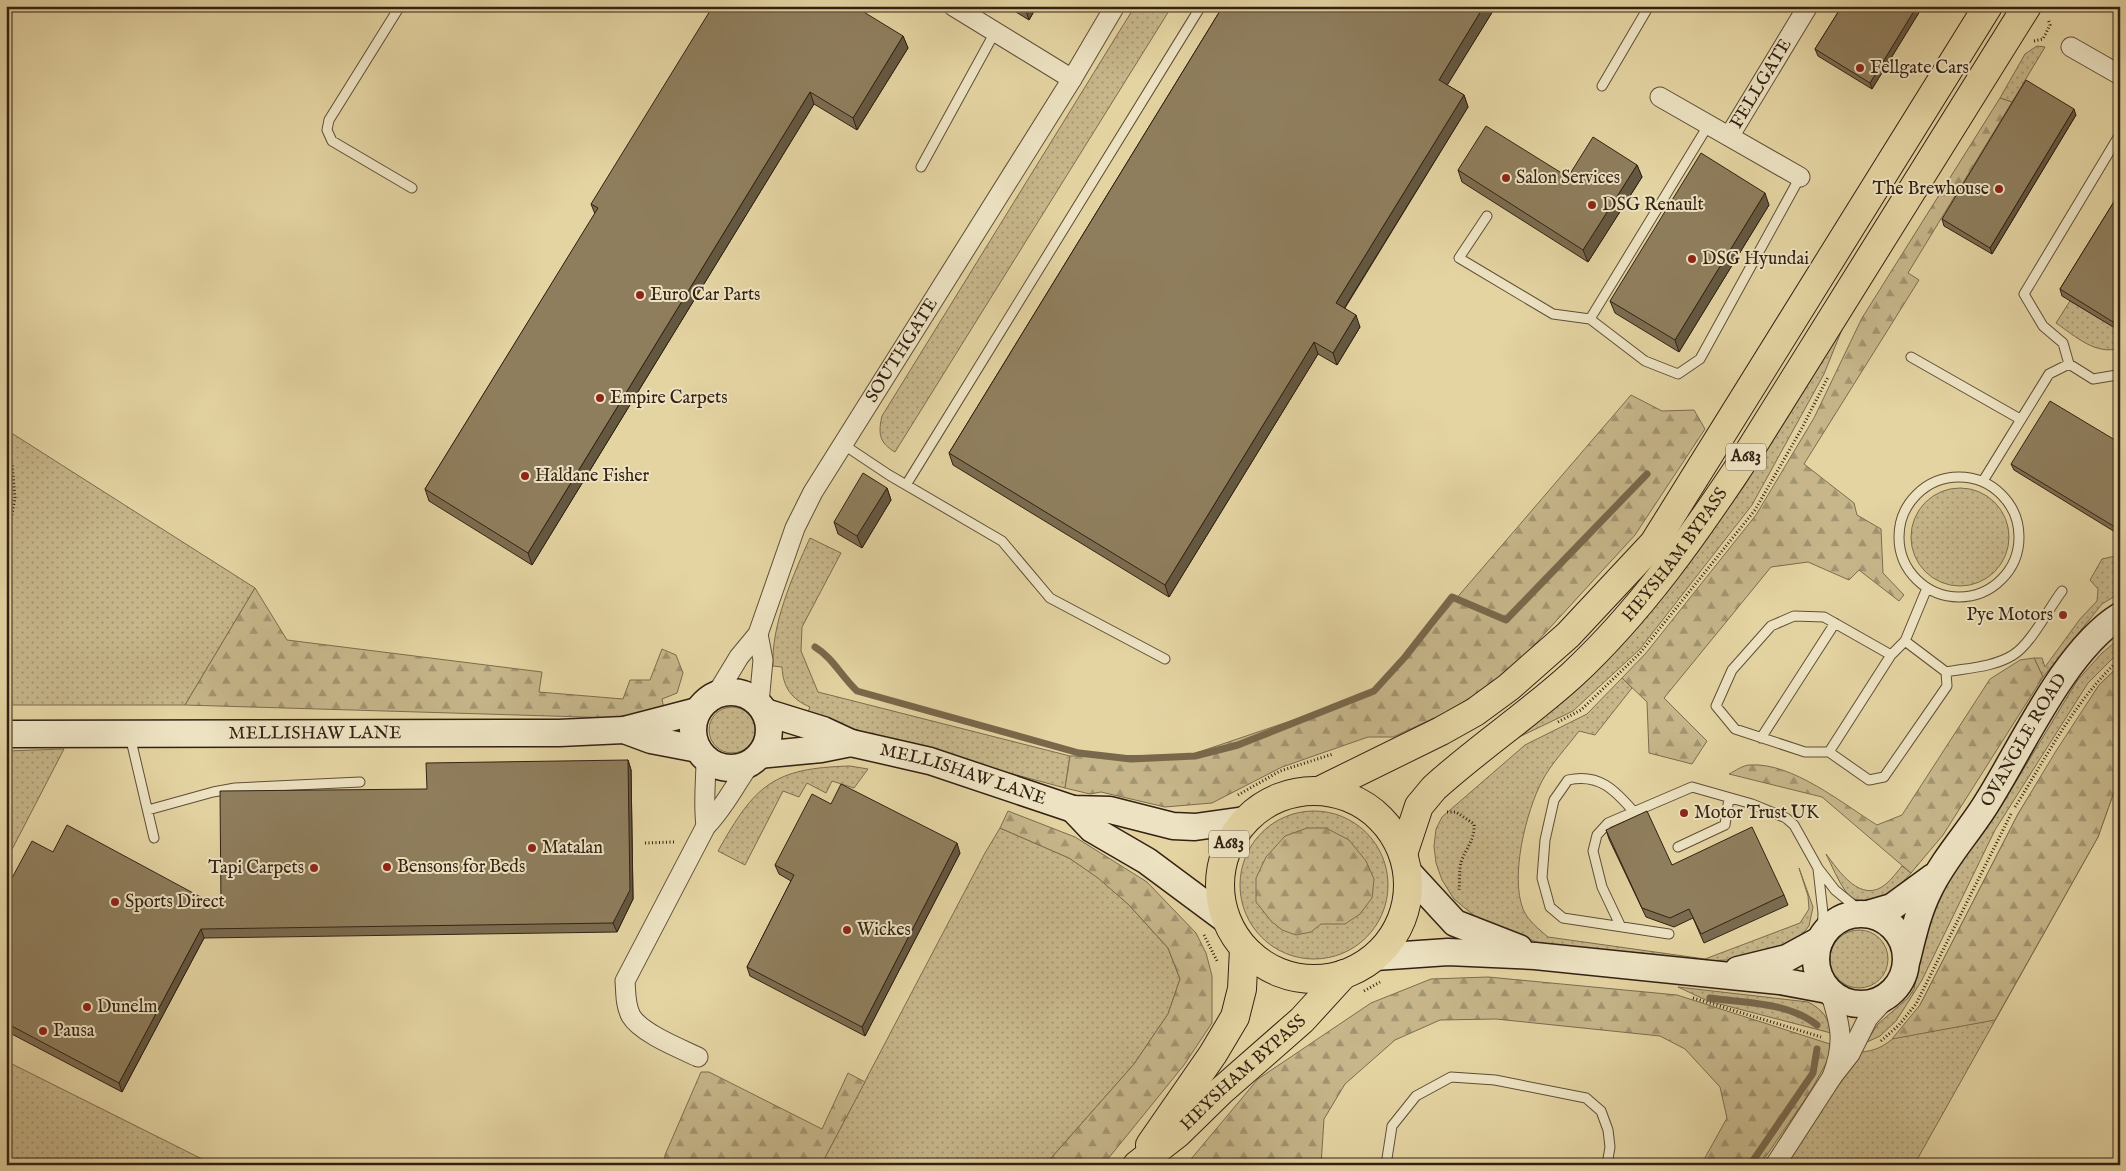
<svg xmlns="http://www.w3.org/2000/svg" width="2126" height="1171" font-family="'IM FELL English',serif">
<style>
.grass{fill:url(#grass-dots);stroke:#7c6c4e}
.forest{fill:url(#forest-firs);stroke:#7c6c4e}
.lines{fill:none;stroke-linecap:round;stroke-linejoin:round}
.stream{stroke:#79684b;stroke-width:7}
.service-casing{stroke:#5f4e37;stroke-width:11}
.minor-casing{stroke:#5f4e37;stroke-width:21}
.secondary-casing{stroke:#332113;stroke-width:29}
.trunk-casing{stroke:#332113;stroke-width:30}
.path{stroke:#332113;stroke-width:3;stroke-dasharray:1 2.5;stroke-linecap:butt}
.service{stroke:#ede3c3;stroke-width:9}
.minor{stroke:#ede3c3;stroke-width:19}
.secondary{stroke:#ede3c3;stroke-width:26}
.trunk{stroke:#e4d4a2;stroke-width:28}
.wall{fill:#7b6c50;stroke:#332113}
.shaded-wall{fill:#645841;stroke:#332113}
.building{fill:#8f7e5d;stroke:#332113}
.poi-dot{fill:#8f2418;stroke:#ede3c3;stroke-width:2}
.labels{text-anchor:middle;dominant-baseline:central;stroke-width:4;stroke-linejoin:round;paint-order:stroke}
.shield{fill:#ede3c3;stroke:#6b5b48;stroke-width:1}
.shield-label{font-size:16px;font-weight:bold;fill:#332113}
.poi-label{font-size:18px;fill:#332113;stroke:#ede3c3;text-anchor:start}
.street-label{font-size:18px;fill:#332113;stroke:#ede3c3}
</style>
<defs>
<pattern id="grass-dots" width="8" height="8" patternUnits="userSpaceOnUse" patternTransform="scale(1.25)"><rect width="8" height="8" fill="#c6b68a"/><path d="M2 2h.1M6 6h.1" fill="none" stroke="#a19470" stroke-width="1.8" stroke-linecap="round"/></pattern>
<pattern id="forest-firs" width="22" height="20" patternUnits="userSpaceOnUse" patternTransform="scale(1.25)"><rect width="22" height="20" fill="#c6b68a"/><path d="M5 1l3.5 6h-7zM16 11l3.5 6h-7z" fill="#a19470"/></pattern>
</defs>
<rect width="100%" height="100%" fill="#e4d4a2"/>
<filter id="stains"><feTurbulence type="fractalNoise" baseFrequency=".004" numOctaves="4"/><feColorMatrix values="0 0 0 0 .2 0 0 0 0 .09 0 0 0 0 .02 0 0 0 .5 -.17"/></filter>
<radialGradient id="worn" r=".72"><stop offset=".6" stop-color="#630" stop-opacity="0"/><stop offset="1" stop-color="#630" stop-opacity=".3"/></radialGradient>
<path class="grass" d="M1135 6H1172L895 452C879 443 878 433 882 416Z
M2037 46 2045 47 2012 102 2000 98 2025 54Z
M2070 301 2115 328 2120 320V348C2096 356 2075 336 2056 323Z
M1843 327 1824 374 1752 505 1640 649 1573 711 1515 739 1701 544 1743 488Z
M13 434 255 588 185 705H6V437Z
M1911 537a49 49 0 1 1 98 0a49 49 0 1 1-98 0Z
M810 538 841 553 802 627 801 651 818 692 1070 756 1065 788 905 745 807 714 810 707C791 699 783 687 782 667L773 666C771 625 793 575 810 538Z
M2120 555V593L2102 604 2043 677 2034 658H2042L2045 667 2080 619 2097 601 2098 589 2090 580 2102 559Z
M2120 638V651L2088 683 1995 830 1922 980 1905 1007 1896 1021 1880 1036 1865 1043 1878 1024 1908 998 1914 989 1924 934 1943 885 2009 793 2077 681 2101 654Z
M2120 665V775L2098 837 1914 1165H1786L1860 1052C1890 1051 1904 1027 1920 1005L2018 814 2099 685Z
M1622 678 1632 688 1595 735 1579 731C1567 747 1551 764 1542 781 1526 812 1510 876 1523 909 1528 921 1539 929 1548 937L1705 959 1800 923 1809 909 1808 896 1799 868 1813 907 1809 926 1795 943 1753 959 1701 961 1539 943 1477 918 1454 899 1442 880 1436 863 1434 846 1436 829 1442 817 1525 745 1587 714Z
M709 730a23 23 0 1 1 46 0a23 23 0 1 1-46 0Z
M64 749 6 861V751Z
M850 766 868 769 854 788 832 781 826 793 807 783 799 797 783 791 745 865 718 851C755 785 773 768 850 766Z
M1240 885a74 74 0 1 1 148 0a74 74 0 1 1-148 0Z
M1000 828 1069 858 1098 877 1129 905 1168 948 1180 979 1168 1014 1134 1064 1045 1165H821L985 853Z
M1826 854C1839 871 1861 905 1886 884 1892 879 1897 872 1902 866L1911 873C1897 890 1867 916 1846 892 1838 881 1832 866 1826 854Z
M1830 959a29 29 0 1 1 58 0a29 29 0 1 1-58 0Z
M1678 987 1808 1002C1822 1009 1829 1018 1831 1033L1708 1001Z
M6 1061 214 1165H6Z"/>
<path class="forest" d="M2000 98 2012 102 1908 273 1919 280 1804 464 1854 503 1857 515 1881 529 1883 573 1904 595 1899 601 1859 570 1849 580 1808 562 1771 567 1664 698 1707 741 1692 764 1649 753 1647 702 1622 678 1646 653 1756 515 1814 418 1862 318Z
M1631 395 1662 411 1694 410 1705 429 1635 535 1513 668 1488 687 1443 714 1393 737H1368L1282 767 1212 803 1165 807 1101 792 1090 794 1065 788 1070 756 1190 755 1376 692Z
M255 588 287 640 542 672 539 692 623 699 630 680H650L662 649 676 655 683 673 677 693 662 699 664 709 640 715 617 718 185 705Z
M2034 658 2043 677 1943 835 1911 873 1822 797 1729 774C1735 771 1743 765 1750 765 1792 762 1843 804 1877 825L1902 815 1990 679 2020 660Z
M2120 665V775L2098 837 1995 1020 1892 1039 1920 1005 2018 814 2056 751 2099 685Z
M1008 811 1075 837 1147 882 1196 933 1206 953 1212 976V1023L1184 1065 1103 1165H1045L1134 1064 1168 1014 1180 979 1168 948 1129 905 1098 878 1069 858 1000 828Z
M1307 828H1326L1349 840 1366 861 1374 879 1372 898 1360 914 1345 924H1321L1311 932 1296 935 1282 930 1271 921 1256 902V878L1266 857 1285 836Z
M1488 977 1677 995 1830 1044 1829 1058 1810 1092 1760 1165H1701L1727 1118 1720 1087 1685 1049 1660 1036 1496 1019 1440 1020 1395 1040 1345 1084 1324 1119 1321 1165H1186L1258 1079 1371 1003 1431 979Z
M701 1072H709L822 1129 848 1073 865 1082 821 1165H664L665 1155Z"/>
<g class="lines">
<path class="stream" d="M815 647C833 658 841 676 857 691L1079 753 1131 759 1195 756 1238 745 1374 691 1405 657 1452 597 1506 620 1647 474
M1710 998C1745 1003 1788 1002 1817 1025
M1750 1165 1813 1073 1817 1049"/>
<defs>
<path id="service" d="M400 6 329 120 327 130 332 141 412 188
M1602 86 1649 6
M1709 124 1590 319 1645 361 1678 374 1700 359 1800 177
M921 167 995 32
M1487 216 1459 258 1553 314 1590 319
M1911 357 2020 419
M2069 364 2063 343 2043 326 2024 294 2120 134
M844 445 889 475 1002 541 1050 598 1165 659
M1899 537a60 60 0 1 1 120 0a60 60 0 1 1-120 0Z
M1983 481 2049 374 2069 364 2093 379 2117 375 2120 376
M906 485 1201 6
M1891 655 1824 617 1794 616 1771 626 1732 670 1716 706 1735 729 1805 752H1829L1891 655 1905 641 1927 588
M1946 672C1968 668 1994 667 2013 655 2031 644 2049 608 2062 591
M130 736 154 838
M1761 738 1835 623
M1829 752 1869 780 1884 777 1947 686 1946 672 1905 641
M148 810 213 792 235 788 360 782
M1634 812C1615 790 1599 773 1568 780L1554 800 1545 840 1542 878 1550 907 1563 918 1669 934
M1678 847 1725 825 1729 798
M1818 869 1823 913 1822 936
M1620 925 1602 887 1593 851 1597 835 1608 823 1692 787 1752 804 1786 818 1794 825 1818 868 1835 890 1863 913
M1386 1165 1392 1126 1416 1096 1451 1077 1495 1080 1586 1098 1601 1111 1608 1130 1610 1147 1607 1165"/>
<g id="minor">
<path d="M953 6 1072 79"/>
<path d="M2071 47 2120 75"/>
<path d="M1660 97 1800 177"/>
<path id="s1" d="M1730 135 1808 6"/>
<path d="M758 634 763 660 759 703"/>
<path id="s2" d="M716 695 739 657 758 634 795 528 813 492 1072 79 1115 6"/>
<path d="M706 759C706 782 703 802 706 826"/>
<path d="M1830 992C1841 1026 1845 1043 1832 1077L1850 1054 1868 1018 1890 994"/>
<path d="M698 1057C679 1048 641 1033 631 1016 625 1005 626 992 625 981L706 826C725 807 735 784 751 763"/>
<path d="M1775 1165 1832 1077"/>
</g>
<g id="secondary">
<circle cx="731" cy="730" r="38"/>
<path id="s3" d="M765 712 823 730 851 743 930 761 1073 809 1110 810 1173 826 1195 827 1245 820"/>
<path d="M624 730 651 740 698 749"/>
<path id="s4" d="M6 734 559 733 624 730 697 711"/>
<path d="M760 755 821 749 851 743"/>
<path d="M1073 809 1092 829 1147 861 1225 919"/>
<path d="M1408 872 1455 923 1519 948"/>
<circle cx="1861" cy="959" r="45"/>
<path d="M1868 914 1892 907 1933 877"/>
<path d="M1375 957 1448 952 1535 956 1780 981 1828 990"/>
<path id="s5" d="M1907 959C1913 935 1918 912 1929 890 1944 858 1970 831 1988 801 2022 747 2065 650 2120 616"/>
<path d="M1738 970 1787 958 1820 940"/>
</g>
<g id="trunk">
<path d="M1321 790 1441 731 1475 712 1509 687 1568 635 1654 543 1988 6"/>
<circle cx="1314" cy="885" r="94"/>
<path id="s6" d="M1403 854 1419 806 1434 788C1478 748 1528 715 1572 675 1641 611 1696 532 1747 455L2027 6"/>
<path d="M1150 1145 1213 1054 1235 1017 1242 989 1244 949"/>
<path id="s7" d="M1137 1165 1177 1134 1221 1091 1302 1020 1344 974"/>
</g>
</defs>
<use href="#service" class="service-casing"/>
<use href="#minor" class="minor-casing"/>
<use href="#secondary" class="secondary-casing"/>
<use href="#trunk" class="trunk-casing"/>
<path class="path" d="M2034 41 2043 39 2050 25 2048 19
M6 546 15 498 12 464
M6 590 10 672
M1558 722 1581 710 1640 653 1755 510 1802 428 1828 377
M1238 795 1280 771 1333 754
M2015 807C2047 756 2075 700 2120 659
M1447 812H1456L1474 824C1475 840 1466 848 1461 862 1459 870 1460 882 1459 891
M645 843 674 842
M1204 935 1217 961
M1364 991 1380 982
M1693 998 1821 1037
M1881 1041 1899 1025 1916 1004 2012 812"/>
<use href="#service" class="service"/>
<use href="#minor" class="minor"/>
<use href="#secondary" class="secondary"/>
<use href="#trunk" class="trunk"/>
</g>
<path class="wall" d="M1006 6H1037L1029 20Z
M1223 6H1496L1447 85 1464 95 1468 107 1345 308 1360 327 1337 365 1318 354 1169 597 953 465 949 453Z
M1842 6H1923L1872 89 1818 56 1815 49Z
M903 36 908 48 857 130 814 104 532 565 429 501 425 489 595 214 591 204Z
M2076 115 1992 254 1944 226 1942 219Z
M1637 165 1642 177 1588 262 1462 182 1458 170 1568 177Z
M2120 192V320L2115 328 2062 296 2060 289Z
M1769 205 1679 352 1615 313 1610 301Z
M2120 443V535L2014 470 2011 464Z
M887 488 891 500 862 548 838 534 834 522Z
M628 760 631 770 633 899 617 932 204 938 122 1092 6 1031V889L53 852 221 908Z
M831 804 960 853 865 1036 750 976 747 967 791 881 779 874 775 865Z
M1606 830 1672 865 1784 895 1788 905 1704 943 1693 918 1674 927 1646 917 1609 839Z"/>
<path class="shaded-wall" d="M1026 6H1037L1029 20 1025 8Z
M1484 6H1496L1443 92 1439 80Z
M1917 6H1923L1872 89 1870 83Z
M903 36 908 48 857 130 853 118Z
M810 92 814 104 532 565 528 553Z
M1464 95 1468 107 1340 315 1336 303Z
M2074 109 2076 115 1992 254 1990 248Z
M1637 165 1642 177 1588 262 1583 250Z
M1765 193 1769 205 1679 352 1675 340Z
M2120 310V320L2115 328 2113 322Z
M1356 315 1360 327 1337 365 1333 353Z
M1314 342 1318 354 1169 597 1165 585Z
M887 488 891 500 862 548 857 536Z
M628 760 631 770 633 899 617 932 613 923Z
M957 843 960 853 865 1036 862 1027Z
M201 929 204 938 122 1092 119 1083Z"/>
<path class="building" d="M713 6H854L903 36 853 118 810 92 528 553 425 489 598 208 591 204Z
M1223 6H1484L1439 80 1464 95 1336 303 1356 315 1333 353 1314 342 1165 585 949 453Z
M1842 6H1917L1870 83 1815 49Z
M2026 80 2074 109 1990 248 1942 219Z
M1486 126 1568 177 1593 137 1637 165 1583 250 1458 170Z
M1701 153 1765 193 1675 340 1610 301Z
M2120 192V310L2113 322 2060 289Z
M2050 401 2120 443V530L2011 464Z
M863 473 887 488 857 536 834 522Z
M628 760 630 890 613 923 201 929 119 1083 6 1023V889L32 841 53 852 67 825 221 908 220 791 427 789 426 763Z
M841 784 957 843 862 1027 747 967 794 875 775 865 812 794 831 804Z
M1647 811 1672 865 1752 827 1784 895 1701 934 1689 909 1670 918 1642 908 1606 830Z"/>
<g class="poi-dot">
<circle cx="1860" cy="68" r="5"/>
<circle cx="1506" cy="178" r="5"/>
<circle cx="1999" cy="189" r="5"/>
<circle cx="1592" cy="205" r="5"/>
<circle cx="1692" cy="259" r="5"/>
<circle cx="640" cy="295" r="5"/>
<circle cx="600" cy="398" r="5"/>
<circle cx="525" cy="476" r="5"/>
<circle cx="2063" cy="615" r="5"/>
<circle cx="1684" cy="813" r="5"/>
<circle cx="532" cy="848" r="5"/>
<circle cx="387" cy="867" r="5"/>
<circle cx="314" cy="868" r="5"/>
<circle cx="115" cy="902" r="5"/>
<circle cx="847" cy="930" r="5"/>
<circle cx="87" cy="1007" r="5"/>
<circle cx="43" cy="1031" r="5"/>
</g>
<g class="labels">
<g class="shield">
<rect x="1726" y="443.5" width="40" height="27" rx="4"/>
<rect x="1209" y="830.5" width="40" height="27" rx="4"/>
</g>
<g class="shield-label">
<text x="1746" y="457">A683</text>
<text x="1229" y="844">A683</text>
</g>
<g class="poi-label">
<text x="1870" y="68">Fellgate Cars</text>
<text x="1516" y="178">Salon Services</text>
<text x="1989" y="189" text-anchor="end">The Brewhouse</text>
<text x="1602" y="205">DSG Renault</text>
<text x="1702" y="259">DSG Hyundai</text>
<text x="650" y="295">Euro Car Parts</text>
<text x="610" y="398">Empire Carpets</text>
<text x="535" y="476">Haldane Fisher</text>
<text x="2053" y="615" text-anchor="end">Pye Motors</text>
<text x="1694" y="813">Motor Trust UK</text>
<text x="542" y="848">Matalan</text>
<text x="397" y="867">Bensons for Beds</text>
<text x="304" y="868" text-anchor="end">Tapi Carpets</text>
<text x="125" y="902">Sports Direct</text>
<text x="857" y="930">Wickes</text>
<text x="97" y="1007">Dunelm</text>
<text x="53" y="1031">Pausa</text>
</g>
<g class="street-label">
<text stroke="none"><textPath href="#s1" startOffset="60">FELLGATE</textPath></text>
<text stroke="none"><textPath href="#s2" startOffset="394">SOUTHGATE</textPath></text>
<text stroke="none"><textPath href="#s6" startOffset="411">HEYSHAM BYPASS</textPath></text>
<text stroke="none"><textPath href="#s4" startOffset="309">MELLISHAW LANE</textPath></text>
<text stroke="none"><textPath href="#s5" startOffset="250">OVANGLE ROAD</textPath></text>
<text stroke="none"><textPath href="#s3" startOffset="208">MELLISHAW LANE</textPath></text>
<text stroke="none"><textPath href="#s7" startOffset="141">HEYSHAM BYPASS</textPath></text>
</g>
</g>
<rect width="2126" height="1171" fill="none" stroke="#e4d4a2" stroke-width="25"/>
<rect x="8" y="8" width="2111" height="1156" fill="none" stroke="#332113" stroke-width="2.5"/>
<rect x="12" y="12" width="2101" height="1146" fill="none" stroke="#332113"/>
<rect width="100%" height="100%" filter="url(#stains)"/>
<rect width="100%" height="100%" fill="url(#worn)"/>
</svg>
